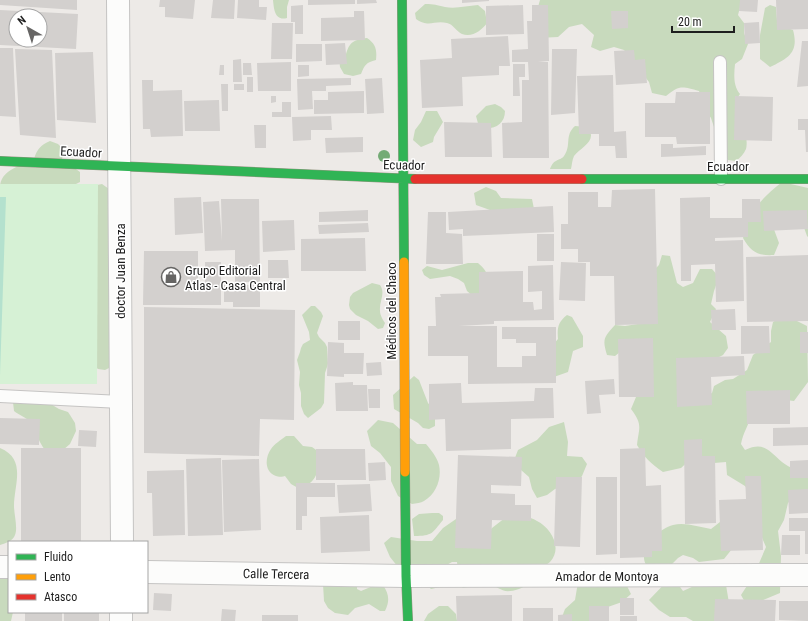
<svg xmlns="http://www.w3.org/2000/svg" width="808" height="621" font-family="'Roboto Condensed',sans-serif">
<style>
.forest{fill:#c8dabd}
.park{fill:#d6f1d5}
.pitch{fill:#b4e1ce}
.building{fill:#d3d0ce;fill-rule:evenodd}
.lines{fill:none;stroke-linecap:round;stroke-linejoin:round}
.lane-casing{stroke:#c5c4c3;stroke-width:14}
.street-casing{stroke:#c5c4c3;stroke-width:24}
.fast-casing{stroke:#949580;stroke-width:10}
.slow-casing{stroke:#949580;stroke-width:10}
.jam-casing{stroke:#949580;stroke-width:10}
.lane{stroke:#fcfcfb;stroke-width:12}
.street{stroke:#fcfcfb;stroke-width:22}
.fast{stroke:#30b455;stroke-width:9}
.slow{stroke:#ff9f0a;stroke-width:9}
.jam{stroke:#e5322d;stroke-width:9}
.tree{fill:#74ab75}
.labels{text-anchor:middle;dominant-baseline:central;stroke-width:3;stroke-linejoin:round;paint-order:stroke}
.street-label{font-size:13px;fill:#1e1e1e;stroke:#fff}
.poi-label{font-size:13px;fill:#1e1e1e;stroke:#fff;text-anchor:start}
</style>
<rect width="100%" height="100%" fill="#edeae7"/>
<path class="forest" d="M273 0H289L287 7V18C275 21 274 10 273 0Z
M540 0H742L738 15 744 23V33L748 44 742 59 735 64C734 74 733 86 740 94L738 97C741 108 749 139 746 149 744 154 740 158 736 161L728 160 723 154 711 118 705 109 699 91C682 86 679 85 666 96L652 93 649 82 624 50 614 47 600 51 591 47 594 35 582 24 569 27 558 37 538 38 534 21Z
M425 4C435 4 436 5 445 7 455 9 467 6 478 5L485 11 487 23C482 30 472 38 462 34 457 32 453 24 447 23 434 20 429 28 416 19L415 13Z
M770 5 776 7 777 20 784 27 793 30C799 52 789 58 770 67L760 59V35L765 8Z
M367 38C376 44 377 50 376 60 366 63 365 64 361 74L353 76 344 74 340 67 339 58 346 54C350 41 354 40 367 38Z
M495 104 501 107 505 111C505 126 491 131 479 127L476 116 486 106Z
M426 111H437L443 122 434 137 433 142 421 147 413 140 415 130 421 122Z
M575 126 587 127C599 140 581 147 574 156 572 160 572 165 571 169H550C551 166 553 162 556 161 559 159 562 159 564 156 572 145 564 136 575 126Z
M50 141 58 144 64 150 62 159 80 172V182L72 186 0 188C0 170 20 166 34 159 37 149 41 145 50 141Z
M782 182 808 188V237L807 236 802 222 772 224 779 243 774 255C758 256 751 252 743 238 750 210 760 200 782 182Z
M102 184 109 189 113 366 105 370 98 369 91 363 92 186Z
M486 187 496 191 501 198 532 199 535 214 504 215 476 205 474 193Z
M662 255 670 256 677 283 683 287 693 283 700 269H712L719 277 714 291 711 304 716 309 710 322 726 336 728 348 723 355 708 363 697 400 712 393 714 386 725 380 733 379 747 370 753 355 771 342V331L773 322 785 315 807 326 808 382 794 401 778 399 752 414C749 424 743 433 741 444L745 450C764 441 769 451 782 462 789 468 800 471 808 474V493L796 495 788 503 784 520 778 531 781 556 780 593 754 604H746L741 595 754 575 766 547 760 533 752 495 745 486 727 475 726 462 702 464 694 456 681 468 663 472C651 464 644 457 637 445 639 427 643 425 631 409L636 397 625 348 615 356 607 355C602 339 604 337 615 325L625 326 638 324 652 272 659 265Z
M468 263H478C487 271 488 274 490 287L474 297 467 291 464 283 458 279 450 276 430 279 424 275 422 270 427 266 442 270Z
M372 283 380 285C386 294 379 301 380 311 380 315 383 320 385 323L383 328 378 329 368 321 356 315 350 309 349 305 350 297 353 293Z
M311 306H315L321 312 323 316 317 333 319 337 325 343 327 347 328 364 325 373 324 403 321 408 308 418 304 414 301 406V393L299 385 300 372 297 360 300 352 301 348 303 344 310 340 309 332 302 315Z
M567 315 572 317 583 336V347L573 351 568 372 551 378V347L558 339C557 328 558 322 567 315Z
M414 376 419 380 428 403 433 409 435 418V426L429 429 423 428 418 423 394 409 393 395Z
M13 402 49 403 59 409 68 412 70 415 75 423 76 431 70 444 63 450H45C38 441 36 431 30 422 26 417 19 415 14 411Z
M378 420 393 423 417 444H426C431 450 437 457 439 465 442 479 436 494 424 501 421 503 416 503 412 504L398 496 391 481V467L380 453 371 446 367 431Z
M564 422 568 442 567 456 582 457 587 464 582 476 577 483 555 489 547 495 537 498 532 489 529 477 513 463 518 450 537 440 549 427Z
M286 436H294L303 446 312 447 319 452C319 470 318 484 298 488L291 484 285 476C283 477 278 477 276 476 264 472 265 457 271 449 274 444 281 440 286 436Z
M0 448C27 459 14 485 14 506 14 514 18 528 15 535 13 541 6 543 0 545Z
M432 513H439L443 516V520C432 533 433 536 414 536L412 519 419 514Z
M510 514C519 515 529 516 537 521 551 528 563 548 550 562 547 565 541 567 537 570 529 577 533 584 519 589 501 595 501 587 487 583 479 581 471 587 463 588L457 583 458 571 457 562H452L443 567 440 587 431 589 417 576 398 567 390 557 384 543 391 537 417 541H432L443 528 456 519 480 540 492 528Z
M720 522 732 549 724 559 699 562 693 558 683 555 678 558 669 567 648 569C647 566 644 562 644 558 643 542 660 529 673 525 685 522 699 527 711 529Z
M0 571 9 573V612H13L11 621H0Z
M672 576 683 591 716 576 725 579 729 603 723 621H693L686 617H670L659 610 649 600Z
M578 582H625L631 594 622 602 605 608 589 621H563L562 617 565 609 575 600Z
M323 584H357V589L361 591 373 586 383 585C389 594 390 601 385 611H380L369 604 355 608 348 615 335 613 328 608 324 601Z
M439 606H448L456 614 457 621H424L428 614Z"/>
<path class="park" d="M0 184H98L97 384H0Z"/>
<path class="pitch" d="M0 197H6L0 375Z"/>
<path class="building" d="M0 0H77V10L0 5Z
M160 0H195L193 19 165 17V7H159Z
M213 0H235L234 19 211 18Z
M238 0H259V7H267L266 20 237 18Z
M308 0H355V4L308 5Z
M357 0H376L377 3 357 4Z
M462 0H489V1L462 3Z
M740 0H758L757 12 739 11Z
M776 0H808V29L777 30Z
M303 5V34H295V22H291V6Z
M523 5 524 34 486 35V6Z
M532 5H548L549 61H538L548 62 549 158H503L502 123 522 122V80H529L528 62H512V50L528 49 527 21H532Z
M0 10 78 14 76 49 0 45ZM16 16H40V40H16Z
M354 11H364L365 40 321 41V18L354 17Z
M611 11H628V28L612 29Z
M759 22 760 43 745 44 744 23Z
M272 23H293L292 59H271Z
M508 36 510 66H499V75L462 77 463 106 422 108 420 60 452 58 451 39Z
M802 41H808V86L797 87Z
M345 43 347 64 326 65 325 44Z
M296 44H322V61L296 62Z
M0 48H13L16 117 0 116Z
M15 49 52 50 56 138 20 135Z
M552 49H577L575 113 551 115Z
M634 50 635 60 645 59 647 83 616 85 614 51Z
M93 52 96 123 57 120 55 53Z
M241 59 242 82H233V60Z
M291 62V91H258L257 63Z
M243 63H251L252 75H243Z
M513 64H525V77H519L520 96H513Z
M220 65H224V75H219Z
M298 65H309V76L298 77Z
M613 75 614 132 626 131 627 158H616L615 146H599V134H579L577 76Z
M247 77H253V92H247Z
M351 78V85L326 86V91H312L313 109 298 110 297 79Z
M382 78 384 113 367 114 365 79Z
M142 80H153V91L182 90 183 136 151 137 150 129H143Z
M221 84H228V111H222Z
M234 84H244V90H234Z
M364 91V113L314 114V100H328V92Z
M676 92H710V144H677L676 137H645V103H675Z
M271 96H276V102L271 103Z
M735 96 773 97 772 141 734 140Z
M219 100 220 131H185L184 101Z
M282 102H291V117H272V112H282Z
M331 116 332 130H311V140L293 141 292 117Z
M798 119H808V152H806L805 130H798Z
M444 122 491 123 492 157H445Z
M254 125H266V148H255Z
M363 137V152L326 153 325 138Z
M661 144H673V148L706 146V155L661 157Z
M655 189 658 324 615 325 614 276H590V262H578V249H561V224H568V192H598V207H611L612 190Z
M201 197 203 233 175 235 174 198Z
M710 197V218H742V199H760L761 222H748V237L715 238V241L743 240 744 301 716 302 715 264 691 265V281H681L680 198Z
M221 199H259L260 282H235V250L205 251 203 202 219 201 222 241Z
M553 206 554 232 463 236V229L449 230 448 212Z
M368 210V221L319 222V212Z
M807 210 808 229 764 231 763 211Z
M428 212H446V233L462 234 463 264H426Z
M294 220 295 250 263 252 262 221Z
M368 223 369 232 319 234 318 225Z
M537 234H554V261H537Z
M365 238 366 271H301V239Z
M144 251H198V291L205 292V262H221V305H143Z
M808 255V321L747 322 746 257Z
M268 260H288L289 278H268Z
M561 262 586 263 585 301 559 300Z
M553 265 554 320 494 321V324L459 326H497V367H522V356H536V343H516V339H502V327H556V383L468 384V356H428V326H436L435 297H441L440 294 479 293V272L523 271V302H533L534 310 542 309V291L528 292V266Z
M224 285H260V307H233V302H224Z
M144 307 295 310 294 420 260 419 259 456 144 453Z
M735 309 736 330H712L711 310Z
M338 321H360V340H338Z
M741 326H769L770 353 741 354Z
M800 332H808V353H800Z
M653 338 654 397H619L618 339Z
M328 342 344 343V353H364L363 374H344V377L327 376Z
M744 356 745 375 711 377 712 405 677 407 676 358Z
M381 362 382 375 367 376 366 363Z
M614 379 615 394 599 395 601 413 587 414 585 381Z
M353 382V385H367L368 411H336L335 383Z
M461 383 462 403 534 401 535 388H553L554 418 511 419V449L446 451 445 419 429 420V384Z
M368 389H380V408H369Z
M790 390V424H747L746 391Z
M0 418 40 419 39 445 0 444Z
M808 427V445L773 446V428Z
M79 430 97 431 96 447 78 446Z
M702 439V456H715L716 523 685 524 684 440Z
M21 448H81V542H21Z
M645 448 646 486 661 485 662 551H652V557L620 558V449Z
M316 449H365L366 480H316Z
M458 455 522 457 521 486 491 485V493L515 494V505H531V521L492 520 491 549 455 548Z
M221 458 223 535 188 536 186 459Z
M259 459 261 530 224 532 222 460Z
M808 460V478H790V461Z
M385 462 386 480 369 481 368 463Z
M184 470 185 535 153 536 152 493H147V471Z
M745 476H761L763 550 721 551 719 500 746 499Z
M556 477H582L580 547 554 546Z
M596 477H617V554L596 555Z
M296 483H335V497H307V516H302V530H296Z
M370 484 372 511 339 513 337 485Z
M808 489V513L789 514 788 490Z
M369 515 370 551 321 553 320 517Z
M789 518H808V554H805V531H789Z
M782 535H800V555H781Z
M154 593 172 594 171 611 153 610Z
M512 595V621H457L456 596Z
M620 598H634V615H620Z
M715 599 776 600 775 621H714Z
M779 601H808V621L779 620Z
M589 606H609V621H589Z
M523 608H553V621H523Z
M222 609 236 610 235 621H221Z
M25 612H62V621H25Z
M64 612H99V621H64Z
M572 614V621H558V615Z
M262 615H298V621H262Z
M620 616H637V621H620Z"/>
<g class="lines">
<defs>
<path id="lane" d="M720 62 721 179
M0 396 121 402"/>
<path id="street" d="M118 0 122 542
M0 567H9
M147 572 406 576 808 575
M121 621V612"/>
<path id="fast" d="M402 0 404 262
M0 161 415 179
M582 179H808
M405 472 406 576 408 621"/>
<path id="slow" d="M404 262 405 472"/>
<path id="jam" d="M415 179H582"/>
</defs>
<use href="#lane" class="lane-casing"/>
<use href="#street" class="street-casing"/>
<use href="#fast" class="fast-casing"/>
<use href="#slow" class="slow-casing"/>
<use href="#jam" class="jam-casing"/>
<use href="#lane" class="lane"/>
<use href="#street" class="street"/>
<use href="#fast" class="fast"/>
<use href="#slow" class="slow"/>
<use href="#jam" class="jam"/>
</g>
<circle class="tree" cx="384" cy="156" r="6"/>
<defs>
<symbol id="shop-ring" viewBox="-11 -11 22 22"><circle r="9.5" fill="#fff" stroke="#666564" stroke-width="1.5"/><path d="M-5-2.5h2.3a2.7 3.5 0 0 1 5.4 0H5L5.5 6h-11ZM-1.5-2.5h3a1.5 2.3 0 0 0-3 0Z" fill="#666564"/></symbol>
</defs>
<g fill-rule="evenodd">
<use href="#shop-ring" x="160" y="266" width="22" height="22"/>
</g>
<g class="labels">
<g class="street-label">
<text transform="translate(81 152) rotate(3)">Ecuador</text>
<text transform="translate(404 165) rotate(1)">Ecuador</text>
<text x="728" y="166">Ecuador</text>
<text transform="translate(120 271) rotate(-90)">doctor Juan Benza</text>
<text transform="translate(391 311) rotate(-90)">Médicos del Chaco</text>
<text transform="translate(276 574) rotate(1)">Calle Tercera</text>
<text x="607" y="576">Amador de Montoya</text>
</g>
<g class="poi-label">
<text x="185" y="270">Grupo Editorial<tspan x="185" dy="15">Atlas - Casa Central</tspan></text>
</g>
</g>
<rect x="8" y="541" width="140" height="72" fill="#ffffff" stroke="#a5a5a5"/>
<rect x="16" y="554" width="20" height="6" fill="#30b455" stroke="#a5a5a5"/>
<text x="44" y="561" font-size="12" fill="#1e1e1e">Fluido</text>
<rect x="16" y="574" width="20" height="6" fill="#ff9f0a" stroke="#a5a5a5"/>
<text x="44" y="581" font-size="12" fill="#1e1e1e">Lento</text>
<rect x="16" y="594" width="20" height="6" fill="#e5322d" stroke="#a5a5a5"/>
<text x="44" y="601" font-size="12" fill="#1e1e1e">Atasco</text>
<g transform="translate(28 28) rotate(321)"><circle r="19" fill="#ffffff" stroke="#a5a5a5"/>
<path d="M0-3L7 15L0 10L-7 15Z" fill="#666564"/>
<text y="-6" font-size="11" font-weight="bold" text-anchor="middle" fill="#1e1e1e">N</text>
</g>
<path d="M672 26v6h62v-6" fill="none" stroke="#1e1e1e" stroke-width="2"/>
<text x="678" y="26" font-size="12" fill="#1e1e1e" stroke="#ffffff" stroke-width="3" paint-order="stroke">20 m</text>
</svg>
